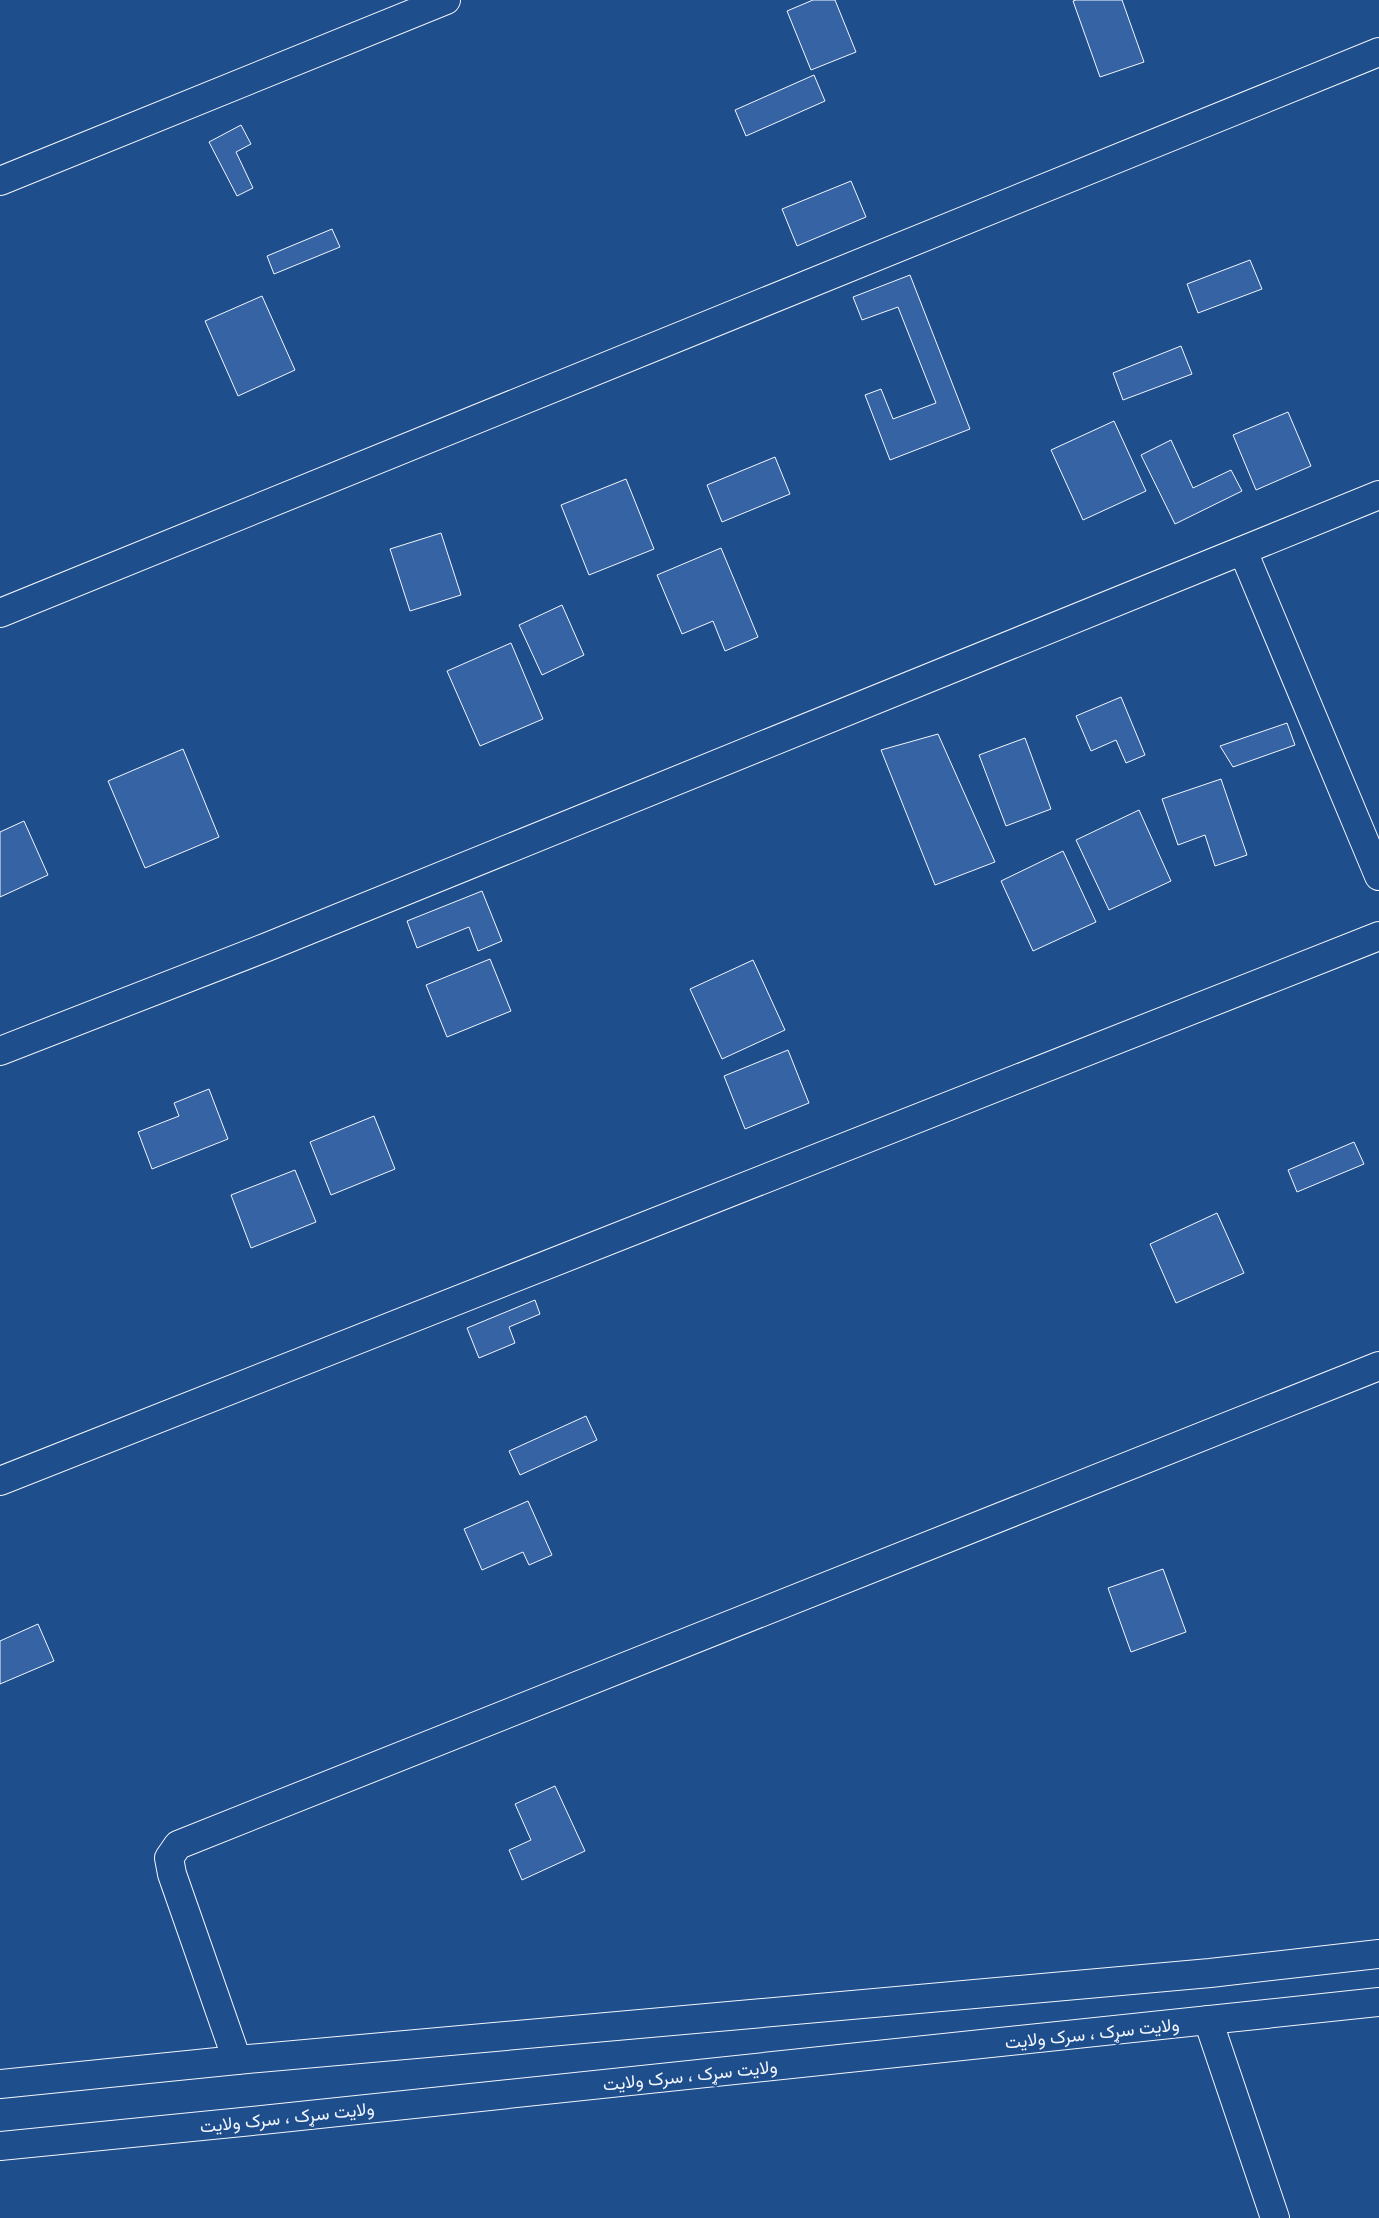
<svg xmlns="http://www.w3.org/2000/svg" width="1379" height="2218" font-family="Mulish,Vazirmatn,sans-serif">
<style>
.building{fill:#3563a3;stroke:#f2f6ff}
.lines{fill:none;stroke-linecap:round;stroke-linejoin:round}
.minor-casing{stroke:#f2f6ff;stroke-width:30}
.secondary-casing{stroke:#f2f6ff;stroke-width:30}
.minor{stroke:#1f4e8c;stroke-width:28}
.secondary{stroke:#1f4e8c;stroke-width:28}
.labels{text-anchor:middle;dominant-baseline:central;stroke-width:4;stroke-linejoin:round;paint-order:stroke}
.street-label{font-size:18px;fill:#f2f6ff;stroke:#1f4e8c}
</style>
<rect width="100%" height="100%" fill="#1f4e8c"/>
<path class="building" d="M813 0H835L856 52 811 70 787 11Z
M1076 0H1122L1144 62 1100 77 1073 1Z
M814 75 825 101 746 136 735 110Z
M241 125 251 144 236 152 253 188 237 196 209 142Z
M851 181 866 217 797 246 782 209Z
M332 229 340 247 274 274 267 256Z
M1250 260 1262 289 1198 313 1187 284Z
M910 275 970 429 890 460 865 395 881 389 893 419 936 403 898 307 862 320 853 297Z
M262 296 295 370 238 396 205 321Z
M1181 346 1192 374 1123 400 1113 373Z
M1288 412 1311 466 1256 490 1233 435Z
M1114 421 1146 491 1083 520 1051 450Z
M1171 440 1193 488 1231 470 1242 491 1175 524 1141 455Z
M775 457 790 494 722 522 707 485Z
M626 479 654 549 589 575 561 505Z
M441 533 461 595 410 611 390 549Z
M721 548 758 637 725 651 713 621 682 634 657 575Z
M562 605 584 655 542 675 519 625Z
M511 643 543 719 480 746 447 671Z
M1121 697 1145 755 1126 763 1116 740 1091 751 1076 716Z
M1287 723 1295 745 1233 767 1220 746Z
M938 734 995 862 935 885 881 750Z
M1025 738 1051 809 1006 826 979 755Z
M183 749 219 837 145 868 108 781Z
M1221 779 1247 855 1215 866 1205 835 1178 845 1162 799Z
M1139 810 1171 881 1109 910 1076 840Z
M24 821 48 875 0 897V832Z
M1063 851 1096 922 1033 951 1001 881Z
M482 891 502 941 478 951 469 927 417 948 407 921Z
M490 959 511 1011 447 1037 426 985Z
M753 960 785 1030 722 1059 690 989Z
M788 1050 809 1103 745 1129 724 1076Z
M209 1089 228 1139 152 1169 138 1132 179 1116 174 1103Z
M374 1116 395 1169 331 1195 310 1142Z
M1354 1142 1364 1164 1297 1192 1288 1170Z
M295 1170 316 1222 251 1248 231 1195Z
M1217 1213 1244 1273 1176 1303 1150 1244Z
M535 1300 540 1314 509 1327 515 1343 479 1358 467 1328Z
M586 1416 597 1440 520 1475 509 1451Z
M528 1501 552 1555 529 1565 523 1552 482 1570 464 1529Z
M1163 1569 1186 1632 1131 1652 1108 1588Z
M38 1624 54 1661 0 1684V1641Z
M555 1786 585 1851 522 1880 509 1850 531 1840 515 1804Z"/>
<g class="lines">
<defs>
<path id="minor" d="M0 181 446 0
M1243 551 1379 876
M0 613 1379 52
M0 1051 267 947 1379 495
M0 1481 1379 936
M1208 2020 1275 2218
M237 2060 172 1874 169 1858 178 1845 1379 1366"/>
<path id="secondary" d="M0 2084 237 2060 1210 1973 1379 1954
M0 2146 262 2120 1379 2002"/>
</defs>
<use href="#minor" class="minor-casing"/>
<use href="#secondary" class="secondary-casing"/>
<use href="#minor" class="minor"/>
<use href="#secondary" class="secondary"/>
</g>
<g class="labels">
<g class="street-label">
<text transform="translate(1092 2033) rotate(-6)">ولایت سړک ، سرک ولایت</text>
<text transform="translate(690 2075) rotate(-6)">ولایت سړک ، سرک ولایت</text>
<text transform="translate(287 2117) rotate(-6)">ولایت سړک ، سرک ولایت</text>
</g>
</g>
</svg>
